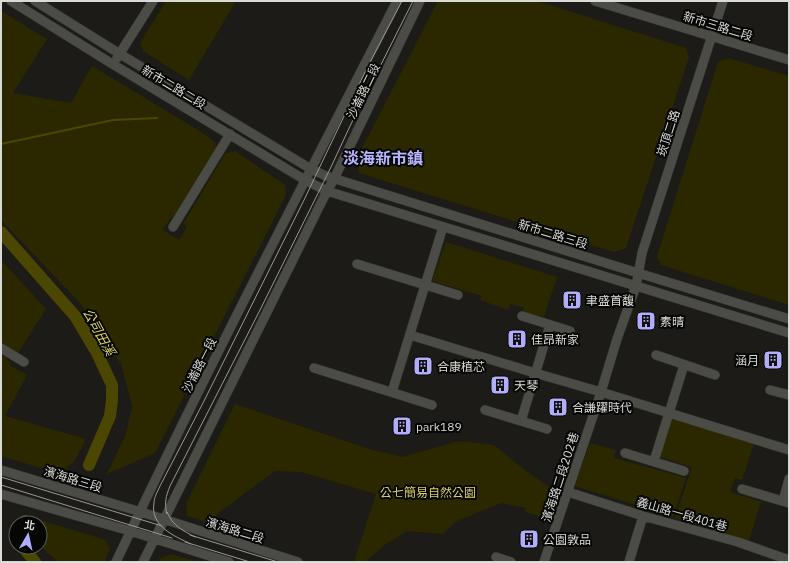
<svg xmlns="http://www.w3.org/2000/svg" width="790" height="563" font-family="'IBM Plex Sans','Noto Sans TC',sans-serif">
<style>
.green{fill:#2b2800}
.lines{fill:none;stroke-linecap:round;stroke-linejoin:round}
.stream{stroke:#4c4700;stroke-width:2}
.river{stroke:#4c4700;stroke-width:12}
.minor-casing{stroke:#353532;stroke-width:10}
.minor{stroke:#4c4c47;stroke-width:9}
.tram{stroke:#989894;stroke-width:1}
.labels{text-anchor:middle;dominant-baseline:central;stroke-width:4;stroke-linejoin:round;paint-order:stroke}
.street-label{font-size:12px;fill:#dadad7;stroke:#060605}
.poi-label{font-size:12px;fill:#dadad7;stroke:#060605;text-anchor:start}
.park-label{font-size:12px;fill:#dbd364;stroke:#060605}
.water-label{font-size:13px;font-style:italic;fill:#dfd768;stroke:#060605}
.district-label{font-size:16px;font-weight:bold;fill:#b9b6fe;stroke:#060605}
</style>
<rect width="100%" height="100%" fill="#1c1b17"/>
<path class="green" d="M166 1H236L189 80 143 51 140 43Z
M438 1H537L686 48 689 57 626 248 614 252 359 173 356 160Z
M1 11 47 39 13 93 71 103 92 66 198 130 216 143V151L174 218 171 217 163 230 179 240 187 226 183 224 225 154 235 151 285 185 286 195 155 453 107 474 126 434 132 406 121 364 80 303 1 220Z
M728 58 789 76V305L661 265 657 256 718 62Z
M446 242 557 277 544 317 522 312 524 308 510 304 508 310 480 300 482 296 432 281Z
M1 260 46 309 21 348 18 354 1 343Z
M1 355 11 362 9 365 27 375 5 416 86 439 75 460 61 474 1 456Z
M235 404 372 450 403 457 459 441 494 445 526 471 558 493 550 519 525 512 526 508 501 503 455 522 443 534 407 531 386 544 365 562H354L376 494 301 472 275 471 218 513 213 524 187 516 186 504Z
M671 418 754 444 742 480 735 478 730 492 761 502 749 541 675 518 692 467 658 456Z
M590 443 616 450 614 458 686 478 673 517 575 486Z
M43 521 106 540 110 549 104 562H60C55 559 41 549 40 544 38 537 41 528 43 521Z
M171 554 198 562H159L161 558Z"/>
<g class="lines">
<path class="stream" d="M1 144 113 120 157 118"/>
<path class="river" d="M1 232 75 316 97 353 112 385V400L110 416 89 465
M25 523V521
M23 547 35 562"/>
<defs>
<path id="minor" d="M11 1 114 65 305 180 327 191 789 333
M35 1 120 54 311 169 326 176 638 273 789 319
M595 1 789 60
M117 58 153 1
M173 227 230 134
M357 264 458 295
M522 316 570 331
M410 335 535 373 601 392 789 450
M1 348 24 362
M656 355 715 375
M314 368 432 405
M770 390 789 395
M392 392 443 227
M485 410 547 429
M521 421 550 325
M625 453 684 471
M654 461 684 365
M1 470 141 512 298 562
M742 489 789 503
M568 492 643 516 738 542 789 560
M1 494 130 531 229 562
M783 501 789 479
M496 557 511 562
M116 562C205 373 302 187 397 1
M143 562 327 191 334 179 420 1
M544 562 601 392 617 339 636 286 642 253 723 1
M629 562 643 516"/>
</defs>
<use href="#minor" class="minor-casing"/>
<use href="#minor" class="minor"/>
<path class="tram" d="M1 477 162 526
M1 485 172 538
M190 535 278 562
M195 537C182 530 173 526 167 512V514C164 503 166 496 170 486L260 310 331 167 351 124 413 1
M185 542 250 562
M191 544C174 536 150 526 154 503 154 497 158 491 160 486L204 401 304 200 368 66 402 1"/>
</g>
<defs>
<symbol id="building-square" viewBox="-11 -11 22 22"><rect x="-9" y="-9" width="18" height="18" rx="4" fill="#b0adfa" stroke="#060605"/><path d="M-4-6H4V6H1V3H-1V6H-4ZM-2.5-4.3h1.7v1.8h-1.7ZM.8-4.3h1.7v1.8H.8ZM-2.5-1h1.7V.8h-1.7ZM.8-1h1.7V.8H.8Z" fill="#111"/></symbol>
</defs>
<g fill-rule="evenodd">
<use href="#building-square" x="561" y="289" width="22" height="22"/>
<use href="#building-square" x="635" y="310" width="22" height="22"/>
<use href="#building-square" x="506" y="328" width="22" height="22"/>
<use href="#building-square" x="762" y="349" width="22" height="22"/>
<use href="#building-square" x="412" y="355" width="22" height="22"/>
<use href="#building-square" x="489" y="374" width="22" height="22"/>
<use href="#building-square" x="547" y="396" width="22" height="22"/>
<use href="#building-square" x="391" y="415" width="22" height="22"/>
<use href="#building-square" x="518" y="528" width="22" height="22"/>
</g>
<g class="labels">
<g class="street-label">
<text transform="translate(718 26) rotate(17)">新市三路二段</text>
<text transform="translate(174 87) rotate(31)">新市二路二段</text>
<text transform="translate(363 91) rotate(-64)">沙崙路二段</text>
<text transform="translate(668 133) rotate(-72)">崁頂二路</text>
<text transform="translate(553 234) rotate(17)">新市二路三段</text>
<text transform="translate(199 365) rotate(-63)">沙崙路一段</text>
<text transform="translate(560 477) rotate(-72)">濱海路二段202巷</text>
<text transform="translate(73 479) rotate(17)">濱海路三段</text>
<text transform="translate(682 514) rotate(16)">義山路一段401巷</text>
<text transform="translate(235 530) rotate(17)">濱海路二段</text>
</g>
<g class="poi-label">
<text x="586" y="300">聿盛首馥</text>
<text x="660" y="321">素晴</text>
<text x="531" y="339">佳昂新家</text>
<text x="759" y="360" text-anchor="end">涵月</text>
<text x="437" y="366">合康植芯</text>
<text x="514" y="385">天琴</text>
<text x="572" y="407">合謙躍時代</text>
<text x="416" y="426">park189</text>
<text x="543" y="539">公園敦品</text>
</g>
<g class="park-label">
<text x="428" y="492">公七簡易自然公園</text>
</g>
<g class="water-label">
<text transform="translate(99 332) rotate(61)">公司田溪</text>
</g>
<g class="district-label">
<text x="383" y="158">淡海新市鎮</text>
</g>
</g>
<rect width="790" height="563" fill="none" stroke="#dadad7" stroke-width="4"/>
<g transform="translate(28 535) rotate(9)"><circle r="19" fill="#060605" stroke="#5b5b59"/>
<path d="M0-3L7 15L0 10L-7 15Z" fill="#b0adfa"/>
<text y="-6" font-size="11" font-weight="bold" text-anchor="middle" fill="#dadad7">北</text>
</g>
</svg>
